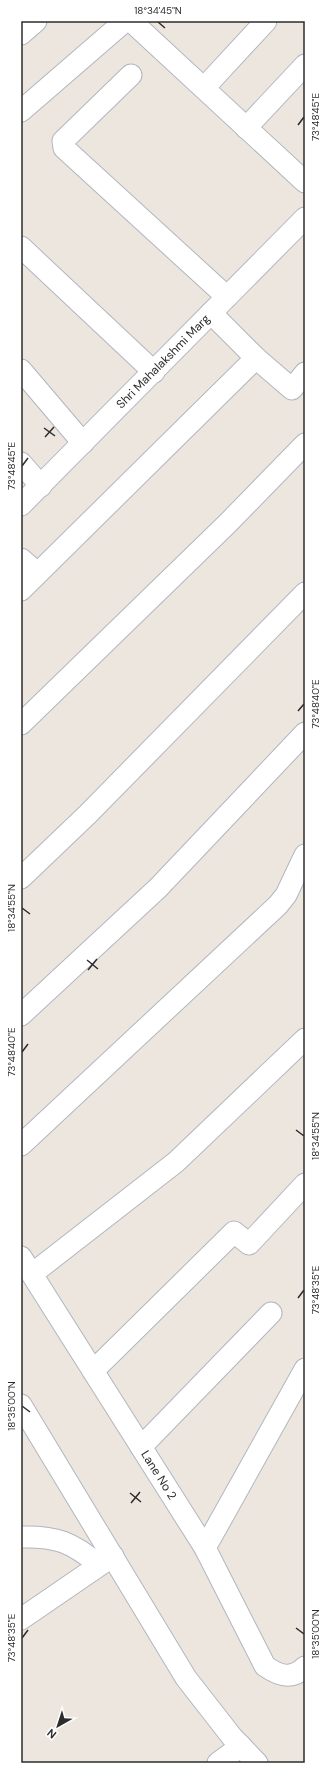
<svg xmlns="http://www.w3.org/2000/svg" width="326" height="1784" font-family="'DM Sans',sans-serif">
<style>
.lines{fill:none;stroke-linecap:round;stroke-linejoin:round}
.minor-casing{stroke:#b2b6bf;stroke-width:23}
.minor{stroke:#fff;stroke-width:21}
.ticks{fill:none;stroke:#2c2c2c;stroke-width:1.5}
.labels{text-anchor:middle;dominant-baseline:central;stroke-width:3;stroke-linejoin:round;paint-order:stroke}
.street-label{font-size:12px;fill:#2c2c2c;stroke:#fff}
.neatline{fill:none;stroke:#2c2c2c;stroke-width:1.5}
.ticks-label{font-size:10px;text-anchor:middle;fill:#2c2c2c}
</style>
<rect width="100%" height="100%" fill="#ede6df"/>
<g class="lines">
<defs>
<g id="minor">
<path d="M131 21 305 182"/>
<path d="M21 34 36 21"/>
<path d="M131 75 63 141 64 148 227 297"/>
<path d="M204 88 266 21"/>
<path d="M21 111 125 21"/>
<path d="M246 128 305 65"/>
<path d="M21 247 154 372"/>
<path d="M211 313 256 358 292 389 305 373"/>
<path d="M21 370 83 443"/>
<path d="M21 463 41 486"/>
<path id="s1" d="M21 505 305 218"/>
<path d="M21 559 37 573"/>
<path d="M21 590 256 358"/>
<path d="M21 724 228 523 305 444"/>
<path d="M21 878 88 814 305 593"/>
<path d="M21 1015 158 888 305 733"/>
<path d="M21 1145 278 905 286 895 305 855"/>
<path id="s2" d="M21 1257 205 1548 265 1666C279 1676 292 1680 305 1667"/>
<path d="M32 1274 176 1162 305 1039"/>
<path d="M93 1371 234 1232 249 1244 305 1184"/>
<path d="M21 1405 186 1678 232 1737 257 1763"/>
<path d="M141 1447 271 1313"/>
<path d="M21 1537C56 1536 72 1542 99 1565"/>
<path d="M205 1548 305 1369"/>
<path d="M21 1619 113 1556"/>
<path d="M218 1763 241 1746"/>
</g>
</defs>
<use href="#minor" class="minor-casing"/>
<use href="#minor" class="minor"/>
</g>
<path class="ticks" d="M158 22 165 28M298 125 304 117M44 428 55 436M45 437 54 427M22 466 28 458M298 711 304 704M22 908 30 914M87 960 98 969M88 970 97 959M22 1052 28 1044M296 1130 304 1136M298 1298 304 1290M22 1406 30 1412M130 1493 141 1502M131 1503 140 1492M296 1628 304 1634M22 1638 28 1630"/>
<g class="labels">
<g class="street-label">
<text stroke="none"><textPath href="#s1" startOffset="202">Shri Mahalakshmi Marg</textPath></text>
<text stroke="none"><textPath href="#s2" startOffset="258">Lane No 2</textPath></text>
</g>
</g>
<rect width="326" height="1784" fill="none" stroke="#ffffff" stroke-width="44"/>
<g transform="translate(58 1726) rotate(219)" stroke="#ffffff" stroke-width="3" paint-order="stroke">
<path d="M0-3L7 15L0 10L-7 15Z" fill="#2c2c2c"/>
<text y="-6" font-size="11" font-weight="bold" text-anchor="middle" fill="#2c2c2c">N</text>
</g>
<rect x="22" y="22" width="282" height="1740" class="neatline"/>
<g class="ticks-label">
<text x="158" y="14">18°34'45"N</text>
<text transform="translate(315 117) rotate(-90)" y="4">73°48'45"E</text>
<text transform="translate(11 466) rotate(-90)" y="4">73°48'45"E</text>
<text transform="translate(315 704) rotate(-90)" y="4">73°48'40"E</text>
<text transform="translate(11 908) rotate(-90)" y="4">18°34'55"N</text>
<text transform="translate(11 1052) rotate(-90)" y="4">73°48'40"E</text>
<text transform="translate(315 1136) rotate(-90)" y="4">18°34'55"N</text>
<text transform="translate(315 1290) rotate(-90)" y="4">73°48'35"E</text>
<text transform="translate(11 1406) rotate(-90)" y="4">18°35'00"N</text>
<text transform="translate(315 1634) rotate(-90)" y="4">18°35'00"N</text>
<text transform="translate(11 1638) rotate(-90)" y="4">73°48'35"E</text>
</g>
</svg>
